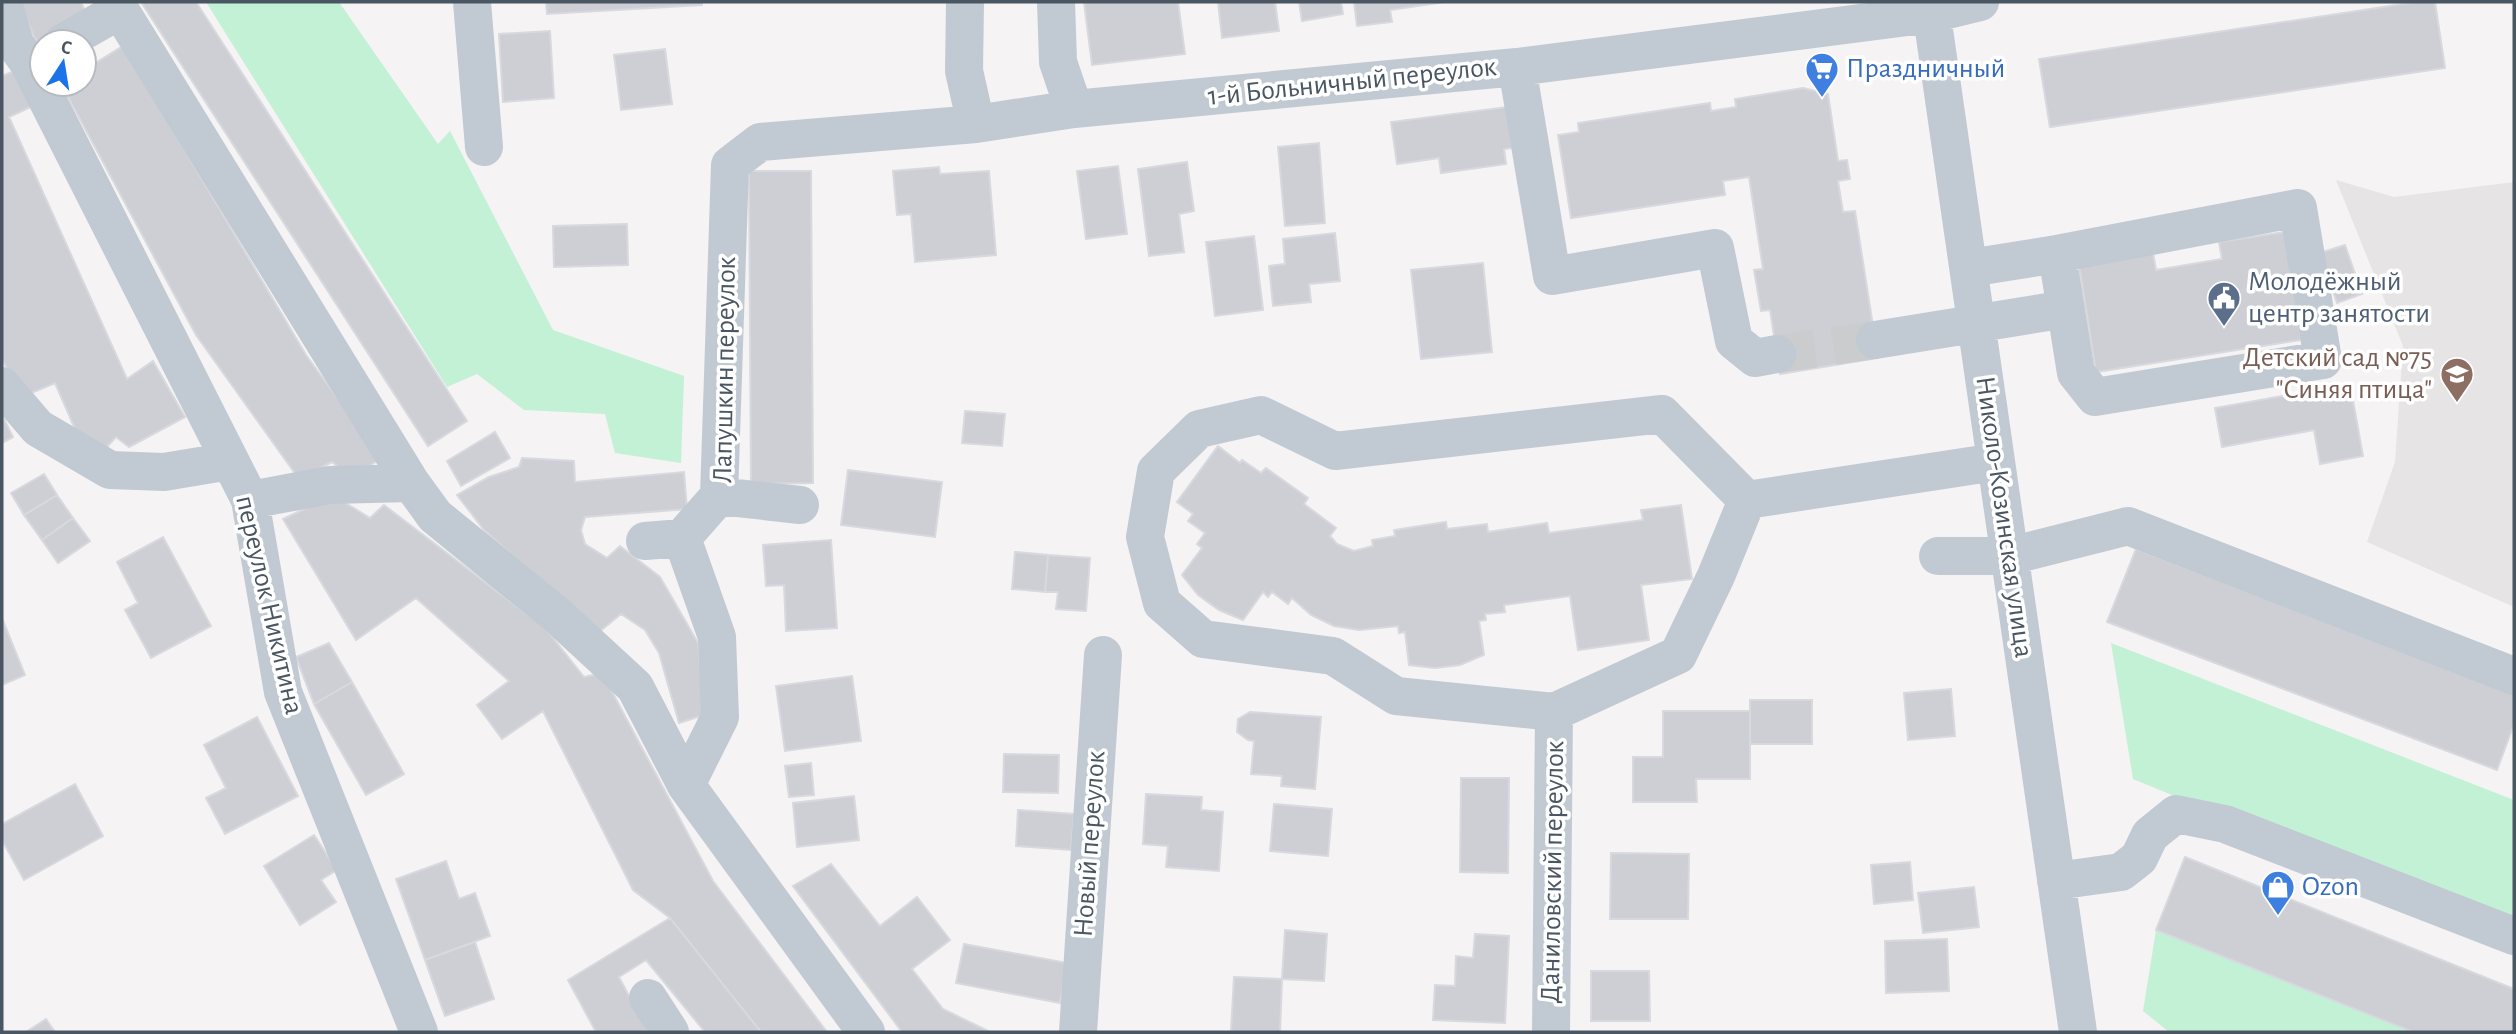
<svg xmlns="http://www.w3.org/2000/svg" width="2516" height="1034" font-family="'Alegreya Sans',sans-serif">
<style>
.education{fill:#e6e4e5}
.green{fill:#c3f1d5}
.building{fill:#cdcfd5;stroke:#d7d9de;stroke-width:2}
.lines{fill:none;stroke-linecap:round;stroke-linejoin:round}
.minor-tunnel{stroke:#caccce;stroke-width:38;stroke-dasharray:38 19;stroke-linecap:butt}
.minor{stroke:#c1cad2;stroke-width:38}
.labels{text-anchor:middle;dominant-baseline:central;stroke-width:7;stroke-linejoin:round;paint-order:stroke}
.shop-label{font-size:28px;fill:#366cbe;stroke:#fff;text-anchor:start}
.street-label{font-size:28px;fill:#4a5661;stroke:#fff}
.service-label{font-size:28px;fill:#4e5e75;stroke:#fff;text-anchor:start}
.education-label{font-size:28px;fill:#785e54;stroke:#fff;text-anchor:end}
</style>
<rect width="100%" height="100%" fill="#f5f3f3"/>
<path class="education" d="M2336 180 2394 197 2514 182V607L2367 542 2395 462 2403 346Z"/>
<path class="green" d="M206 2H339L438 144 450 131 553 330 684 376 681 463 615 453 605 414 524 410 477 374 447 387Z
M2111 643 2514 800V935L2133 779Z
M2156 930 2422 1032H2169L2143 1011Z"/>
<path class="building" d="M19 2H81L88 18 36 41Z
M141 2H196L467 421 428 446Z
M546 2H702V5L547 14Z
M1084 2H1178L1185 54 1092 65Z
M1218 2H1275L1279 31 1222 38Z
M1299 2H1341L1343 14 1302 21Z
M1354 2H1445L1390 10 1392 22 1357 26Z
M2416 2H2435L2445 68 2050 127 2039 59Z
M550 31 554 98 503 102 499 34Z
M123 46 306 355 381 458 352 478 332 462 299 479 196 335 61 84H84V70Z
M665 49 672 104 621 110 614 55Z
M19 69 33 106 9 117 127 379 153 361 185 417 129 447 116 437 105 449 79 438 55 383 22 397 2 359V76Z
M1803 88 1828 94 1838 161 1847 160 1850 179 1838 181 1843 212 1855 211 1878 358 1780 374 1770 310 1761 311 1754 270 1763 269 1749 177 1723 181 1725 195 1571 218 1558 135 1579 132 1578 123 1710 103 1711 111 1736 107 1735 99Z
M1507 107 1512 148 1504 149 1506 164 1441 173 1439 158 1397 164 1391 122Z
M1319 143 1325 223 1285 226 1278 147Z
M1187 162 1194 211 1179 214 1184 252 1149 256 1138 169Z
M1118 166 1127 234 1086 239 1077 171Z
M939 167 940 174 989 171 996 255 915 262 911 214 897 215 893 171Z
M749 171H811L813 483 751 484Z
M627 224 628 265 554 267 553 226Z
M2285 232 2301 340 2096 372 2079 265 2153 253 2156 270 2222 259 2219 242Z
M1335 233 1340 281 1309 284 1311 302 1273 306 1269 266 1285 264 1283 239Z
M1254 236 1263 310 1215 316 1206 242Z
M2345 245 2362 294 2337 303 2320 253Z
M1483 263 1492 352 1421 359 1411 270Z
M2350 384 2363 456 2320 464 2314 430 2222 447 2215 408Z
M965 411 1005 414 1002 446 962 443Z
M2 415 13 437 2 443Z
M495 432 510 458 461 486 447 461Z
M1218 446 1240 463 1242 460 1261 473 1266 468 1308 498 1304 504 1336 528 1330 536 1337 544 1354 551 1373 546 1372 540 1395 536 1394 530 1446 522 1447 529 1487 524 1488 532 1547 523 1549 533 1643 520 1641 510 1681 505 1692 579 1641 585 1649 640 1578 650 1570 596 1504 605 1505 612 1485 614 1486 620 1479 621 1484 655 1460 665 1435 668 1409 665 1405 632 1399 633 1398 626 1359 630 1334 626 1311 615 1292 598 1288 604 1272 592 1268 597 1263 592 1243 620 1219 610 1198 595 1182 575 1202 548 1197 544 1205 533 1188 521 1193 514 1177 502Z
M522 458 574 461 575 482 684 472 687 509 585 517 581 530 585 544 607 558 620 546 660 577 698 643 704 715 679 723 659 653 645 630 621 614 598 633 484 530 457 495 489 477 519 467Z
M848 470 942 482 935 537 841 525Z
M44 474 57 495 24 515 11 493Z
M57 495 73 518 42 540 24 515Z
M339 499 370 518 384 505 545 628 584 677 602 673 713 881 827 1032H761L670 918 633 890 543 711 502 739 477 705 509 681 416 598 356 640 283 519 315 504Z
M73 518 90 541 58 563 42 540Z
M163 537 211 626 151 658 125 610 138 603 117 562Z
M831 540 837 628 786 631 784 585 766 586 763 545Z
M2136 549 2514 693V724L2497 770 2107 622Z
M1015 552 1048 555 1045 592 1012 589Z
M1048 555 1090 558 1086 611 1056 609 1058 592H1045Z
M2 618 25 675 2 685Z
M329 643 352 682 314 704 296 657Z
M852 676 861 741 785 751 776 686Z
M352 682 404 774 366 795 314 704Z
M1951 689 1955 736 1908 740 1904 693Z
M1750 700H1812V744H1750Z
M1663 711H1750V779H1696L1697 802H1633V757H1663Z
M1250 712 1321 717 1315 789 1281 786 1282 776 1251 774 1254 741 1248 740 1237 732 1238 719Z
M257 717 298 796 225 834 206 798 226 788 204 745Z
M1004 754 1059 755 1058 793 1003 792Z
M811 763 814 795 789 797 785 766Z
M1461 778H1509L1508 873 1460 872Z
M75 784 103 836 24 880 2 840V824Z
M1146 794 1202 797 1201 810 1223 812 1219 871 1166 867 1168 846 1143 844Z
M854 796 859 840 797 847 793 803Z
M1274 804 1332 809 1328 856 1270 851Z
M1018 810 1074 814 1071 850 1016 846Z
M314 835 337 870 321 880 336 902 300 925 264 866Z
M1611 853 1689 854 1688 919H1610Z
M2185 857 2514 989V1032H2413L2156 930Z
M446 861 459 899 475 893 490 936 425 960 396 879Z
M1910 862 1913 900 1874 904 1871 865Z
M831 864 880 926 917 897 950 940 912 969 943 1009 990 1032H902L793 886Z
M1974 887 1979 927 1923 933 1918 893Z
M670 918 761 1032H705L646 960 619 977 648 1032H596L568 980Z
M1285 930 1327 934 1324 981 1282 979Z
M1475 934 1509 936 1505 1023 1433 1020 1435 985 1455 986 1456 956 1473 958Z
M1947 939 1949 991 1886 993 1885 941Z
M475 942 494 999 445 1016 425 960Z
M964 944 1067 963 1060 1003 956 983Z
M1591 971H1649L1650 1021H1591Z
M1234 977 1282 979 1280 1032 1231 1031Z
M46 1019 55 1032H26Z"/>
<g class="lines">
<path class="minor-tunnel" d="M1777 354 1875 340"/>
<path class="minor" d="M3 2 15 44 28 62 250 500 283 692 419 1032
M472 2 484 147
M965 2 964 71 976 124
M1056 2 1058 62 1074 109
M1930 2 2078 1032
M64 42 120 10 411 483 435 516 558 616 635 687 686 785
M1517 67 1552 276 1715 248 1734 341 1755 358 1777 354
M1969 268 2057 254 2298 208 2323 360 2095 397 2076 373 2057 254
M1875 340 2066 309
M2 386 38 428 110 470 164 472 230 461
M250 500 330 485 411 483
M1747 500 1716 576 1678 655 1554 712 1396 696 1333 656 1203 639 1162 603 1145 537 1156 471 1199 429 1261 415 1335 451 1662 414 1747 500 1996 462
M800 505 719 496 730 165 760 142 976 124 1074 109 1517 67 1931 14 1980 2
M682 538 717 637 720 717 686 785 866 1032
M645 541 682 538 719 496
M1938 556H2010L2128 526 2514 676
M2056 881 2121 872 2139 858 2150 835 2176 814 2225 824 2514 936
M648 998 670 1032
M1078 1032 1103 655
M1551 1032 1554 712"/>
</g>
<defs>
<symbol id="supermarket-pin" viewBox="-11 -11 22 30"><path d="M0 17L-7.5 6A9.5 9.5 0 1 1 7.5 6Z" fill="#3f7fe0" stroke="#fff"/><path d="M-6-5.5h2.5l.6 2H6L4.5 2H-2.5L-4.4-4H-6ZM-1.5 3.2a1.3 1.3 0 1 0 .1 0ZM3 3.2a1.3 1.3 0 1 0 .1 0Z" fill="#fff"/></symbol>
<symbol id="civic-pin" viewBox="-11 -11 22 30"><path d="M0 17L-7.5 6A9.5 9.5 0 1 1 7.5 6Z" fill="#5c6f8a" stroke="#fff"/><path d="M-.6-6.5H3V-4.5H.6V-3L4-1V1h2V6H-6V1h2V-1L-.6-3ZM-1.2 2.5V6h2.4V2.5Z" fill="#fff"/></symbol>
<symbol id="school-pin" viewBox="-11 -11 22 30"><path d="M0 17L-7.5 6A9.5 9.5 0 1 1 7.5 6Z" fill="#8d6e63" stroke="#fff"/><path d="M0-5L7-2L0 1L-7-2ZM-4 1L0 2.5L4 1V4Q0 6-4 4Z" fill="#fff"/></symbol>
<symbol id="shop-pin" viewBox="-11 -11 22 30"><path d="M0 17L-7.5 6A9.5 9.5 0 1 1 7.5 6Z" fill="#3f7fe0" stroke="#fff"/><path d="M-5-2.5h2.3a2.7 3.5 0 0 1 5.4 0H5L5.5 6h-11ZM-1.5-2.5h3a1.5 2.3 0 0 0-3 0Z" fill="#fff"/></symbol>
</defs>
<g fill-rule="evenodd">
<use href="#supermarket-pin" x="1803" y="50" width="38" height="52"/>
<use href="#civic-pin" x="2205" y="279" width="38" height="52"/>
<use href="#school-pin" x="2438" y="355" width="38" height="52"/>
<use href="#shop-pin" x="2259" y="868" width="38" height="52"/>
</g>
<g class="labels">
<g class="shop-label">
<text x="1846" y="69">Праздничный</text>
<text x="2302" y="887">Ozon</text>
</g>
<g class="street-label">
<text transform="translate(1352 82) rotate(-6)">1-й Больничный переулок</text>
<text transform="translate(725 370) rotate(-89)">Лапушкин переулок</text>
<text transform="translate(2004 517) rotate(82)">Николо-Козинская улица</text>
<text transform="translate(269 605) rotate(77)">переулок Никитина</text>
<text transform="translate(1090 844) rotate(-86)">Новый переулок</text>
<text transform="translate(1553 872) rotate(-89)">Даниловский переулок</text>
</g>
<g class="service-label">
<text x="2248" y="282">Молодёжный<tspan x="2248" dy="32">центр занятости</tspan></text>
</g>
<g class="education-label">
<text x="2432" y="358">Детский сад №75<tspan x="2432" dy="32">"Синяя птица"</tspan></text>
</g>
</g>
<rect width="2516" height="1034" fill="none" stroke="#4a5661" stroke-width="7"/>
<g transform="translate(63 63) rotate(12)"><circle r="33" fill="#ffffff" stroke="#b7bbc0" stroke-width="2"/>
<path d="M0-5L12 26L0 18L-12 26Z" fill="#1a73e8"/>
<text y="-10" font-size="19" font-weight="bold" text-anchor="middle" fill="#4a5661">С</text>
</g>
</svg>
